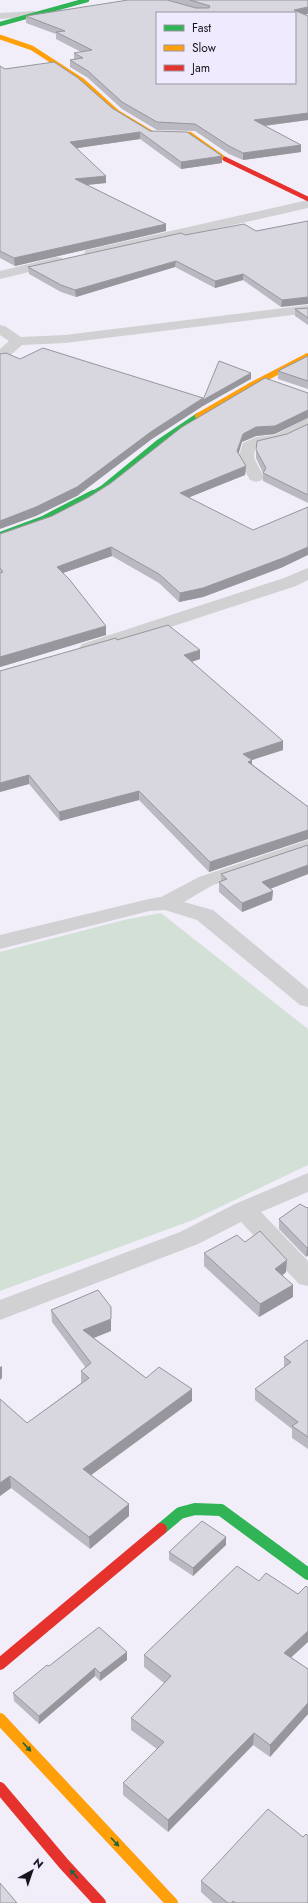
<svg xmlns="http://www.w3.org/2000/svg" width="308" height="1903" font-family="Jost,sans-serif">
<style>
.green{fill:#d2e0d6}
.lines{fill:none;stroke-linecap:round;stroke-linejoin:round}
.street{fill:#d1d0d2;fill-rule:evenodd}
.fast-far3{stroke:#30b455;stroke-width:4.5}
.fast-far2{stroke:#30b455;stroke-width:6}
.fast-far1{stroke:#30b455;stroke-width:8}
.fast{stroke:#30b455;stroke-width:12}
.slow-far2{stroke:#ff9f0a;stroke-width:4.5}
.slow-far1{stroke:#ff9f0a;stroke-width:6}
.slow{stroke:#ff9f0a;stroke-width:12}
.jam-far1{stroke:#e5322d;stroke-width:4.5}
.jam{stroke:#e5322d;stroke-width:12}
.wall{fill:#bab8c0}
.shaded-wall{fill:#97969c}
.building{fill:#d8d6df;stroke:#97969c;fill-rule:evenodd}
.oneway{fill:#246438}
</style>
<rect width="100%" height="100%" fill="#f1eef9"/>
<path class="green" d="M161 913 308 1029V1165L193 1220 0 1291V952L124 920Z"/>
<g class="lines">
<path class="street" d="M35 11 40 14 39 16 0 19V13Z
M308 200V208L91 257 86 256 84 253 86 250 91 249Z
M57 257 62 258 64 261 62 264 0 279V271Z
M308 305V313L65 343 22 345 5 360 0 361V349L9 341 0 335V325L5 326 21 337 65 335Z
M308 418V430C299 436 289 441 278 443 269 445 263 445 255 448L254 458 264 477 262 480 256 482 250 480 238 458 243 443 256 437 275 435Z
M308 568V580L296 586 94 652 88 653 82 652 79 648 82 644 284 578Z
M308 840V853L213 885 184 902 213 910 308 989V1007L300 1005 197 920 165 910 149 911 0 949V935L149 899 161 897 199 877Z
M308 1173V1192L261 1212 308 1261V1286L299 1284 241 1222 198 1244 0 1320V1300L180 1232 235 1204Z"/>
<path class="fast-far3" d="M0 24 87 0"/>
<path class="fast-far2" d="M91 495 103 488 158 443 198 416"/>
<path class="fast-far1" d="M0 536 43 520 93 494"/>
<path class="fast" d="M161 1529 180 1513 195 1509 221 1510 308 1574"/>
<path class="slow-far2" d="M0 37 32 48 83 81 117 112 155 135 190 134 225 159"/>
<path class="slow-far1" d="M198 416 250 386 308 356"/>
<path class="slow" d="M0 1719 172 1903"/>
<path class="jam-far1" d="M225 159 308 199"/>
<path class="jam" d="M0 1664 161 1529
M0 1788 64 1864 100 1903"/>
</g>
<path class="wall" d="M168 0H308V14H305L308 16V120L265 126 301 145V152L243 160 229 154 195 131 157 130 122 109 88 78 70 67V60L74 59V53L81 52 56 39V34L26 23V16L194 8Z
M0 66 5 69 112 108 150 131 222 163 181 169 140 139 77 148 106 183 87 185 166 224V231L15 266 0 258Z
M308 221 281 307 243 280 215 288 175 267 76 297 61 292 29 274 28 267 185 235 256 231Z
M308 308V325L295 316V309Z
M308 356V389L278 379V371Z
M308 424V503L263 481V473L256 458V450Z
M182 427 275 434 256 436 242 442 238 453 246 466 245 475 189 497 283 567 203 597 179 602 159 583 112 556 63 573 106 626V635L0 667V534L52 516 89 497 111 483Z
M117 640 200 659 192 662 283 741V750L252 760V764L307 806H308V839L209 872 139 800 60 821 29 784 0 792Z
M308 845V874L270 889 273 891 272 900 242 912 219 892V882L221 881V874Z
M300 1204 308 1255 306 1257 279 1229V1219Z
M245 1242 286 1272 283 1275 293 1297 259 1317 204 1266V1253Z
M51 1310 111 1331 94 1338 146 1378 192 1401 91 1475 129 1504V1516L90 1549 11 1488 0 1496V1399L27 1423 81 1383V1371L86 1368 52 1322Z
M308 1341V1449L292 1438V1429L255 1400V1389L284 1367V1357Z
M226 1537V1545L193 1576 169 1560V1552Z
M127 1652V1660L100 1681 95 1676 39 1724 14 1701 13 1693 49 1666Z
M144 1655 291 1657 308 1669V1714L270 1757 253 1745 168 1832 123 1795V1783L157 1749 131 1730V1718L164 1683 144 1667Z
M303 1837 308 1903H213L201 1892V1881Z"/>
<path class="shaded-wall" d="M308 7V14L295 16 294 10Z
M308 113V120L254 127V120Z
M140 132V139L71 149 70 142Z
M301 145V152L243 160V153Z
M222 156V163L181 169V162Z
M106 176V183L75 186V179Z
M166 224V231L15 266 14 258Z
M176 261 175 267 76 297 75 290Z
M243 274V280L215 288V281Z
M308 297V304L281 307 282 300Z
M251 373V379L203 406V400Z
M203 398V406L152 439 77 496 36 516 0 529V521L152 431Z
M308 410V418L275 434 256 436 242 442 237 459V451L243 434 256 427Z
M246 466 245 475 180 501V493Z
M111 547 112 556 57 575V567Z
M308 547V555L283 567 203 597 179 602 180 593Z
M106 626V635L0 667V657Z
M200 650V659L184 664V655Z
M283 741V750L252 760V769L243 754Z
M29 775V784L0 792V783Z
M139 791V800L60 821 59 812Z
M308 830V839L209 872 210 862Z
M308 865V874L262 892V882Z
M273 891 272 900 242 912V903Z
M308 1247V1255L306 1257 307 1248Z
M287 1260 286 1272 275 1281V1269Z
M293 1285V1297L259 1317 260 1304Z
M111 1307V1331L83 1342V1330Z
M2 1366V1378L0 1380V1367Z
M192 1389V1401L83 1481V1469Z
M10 1476 11 1488 0 1496V1483Z
M129 1504V1516L90 1549 89 1537Z
M226 1537V1545L193 1576V1568Z
M308 1631V1642L283 1665 284 1653Z
M127 1652V1660L100 1681V1673Z
M95 1668V1676L39 1724V1716Z
M308 1703V1714L270 1757V1745Z
M254 1733 253 1745 168 1832V1820Z"/>
<path class="building" d="M128 0H167L196 8H209L210 6 190 0H308V7L294 10 308 16V113L254 120 301 145 243 153 229 146 195 124 157 122 122 102 88 71 70 60 83 58 74 53 92 50 56 32 65 31 26 16ZM157 13H295V83H157Z
M54 62 78 78 112 108 150 131 187 132 222 156 181 162 140 132 70 142 106 176 75 179 166 224 14 258 0 251V66L5 69Z
M308 221V297L282 300 243 274 215 281 176 261 75 290 61 285 28 267 181 233 185 235 244 224 256 231Z
M308 308V318L295 309Z
M43 348 203 398 152 431 77 487 36 507 0 521V354L6 353 20 359Z
M308 356V381L278 371Z
M219 361 251 373 203 400Z
M265 378 308 393V410L275 426 256 427 243 434 237 451 246 466 180 493 253 530 308 507V547L283 558 203 588 180 593 159 574 111 547 57 567 69 579 106 626 0 657V573L3 572 0 568V534L52 516 89 497 111 483 182 427Z
M308 424V495L263 473 266 468 256 450 257 441 287 434Z
M168 625 200 650 184 655 283 741 243 754 252 760 248 762 307 806H308V830L210 862 139 791 59 812 29 775 0 783V671L116 638 117 640Z
M308 845V865L262 882 273 891 242 903 219 882 227 879 221 874Z
M300 1204 307 1208 308 1207V1247L307 1248 279 1219Z
M260 1231 287 1260 275 1269 293 1285 260 1304 204 1253 237 1235 245 1242Z
M98 1290 111 1307V1319L83 1330 146 1378 159 1367 192 1389 83 1469 129 1504 89 1537 10 1476 0 1483V1399L27 1423 89 1378 81 1371 91 1363 51 1310Z
M307 1340 308 1341V1437L292 1426 298 1422 255 1389 291 1362 284 1357Z
M202 1521 226 1537 193 1568 169 1552Z
M237 1566 259 1581 266 1573 298 1594 306 1586 308 1588V1631L284 1653 308 1669V1703L270 1745 254 1733 168 1820 123 1783 164 1742 131 1718 171 1676 144 1655Z
M99 1627 127 1652 100 1673 95 1668 39 1716 13 1693 47 1665 49 1666Z
M268 1809 303 1837 306 1834 308 1836V1903H236L233 1901 232 1903H228L201 1881Z
M0 1883 17 1903H0Z"/>
<defs><path id="oneway-solid" d="M-6-.8H1V-3.2L6.5 0L1 3.2V.8H-6Z"/></defs>
<g class="oneway">
<use href="#oneway-solid" transform="translate(27 1747) rotate(47)"/>
<use href="#oneway-solid" transform="translate(115 1842) rotate(47)"/>
<use href="#oneway-solid" transform="translate(74 1874) rotate(-133)"/>
</g>
<rect x="156" y="12" width="140" height="72" fill="#efeafd" stroke="#9995a3"/>
<rect x="164" y="25" width="20" height="6" fill="#30b455" stroke="#9995a3"/>
<text x="192" y="32" font-size="12" fill="#17151b">Fast</text>
<rect x="164" y="45" width="20" height="6" fill="#ff9f0a" stroke="#9995a3"/>
<text x="192" y="52" font-size="12" fill="#17151b">Slow</text>
<rect x="164" y="65" width="20" height="6" fill="#e5322d" stroke="#9995a3"/>
<text x="192" y="72" font-size="12" fill="#17151b">Jam</text>
<g transform="translate(32 1871) rotate(40)" stroke="#efeafd" stroke-width="3" paint-order="stroke">
<path d="M0-3L7 15L0 10L-7 15Z" fill="#17151b"/>
<text y="-6" font-size="11" font-weight="bold" text-anchor="middle" fill="#17151b">N</text>
</g>
</svg>
